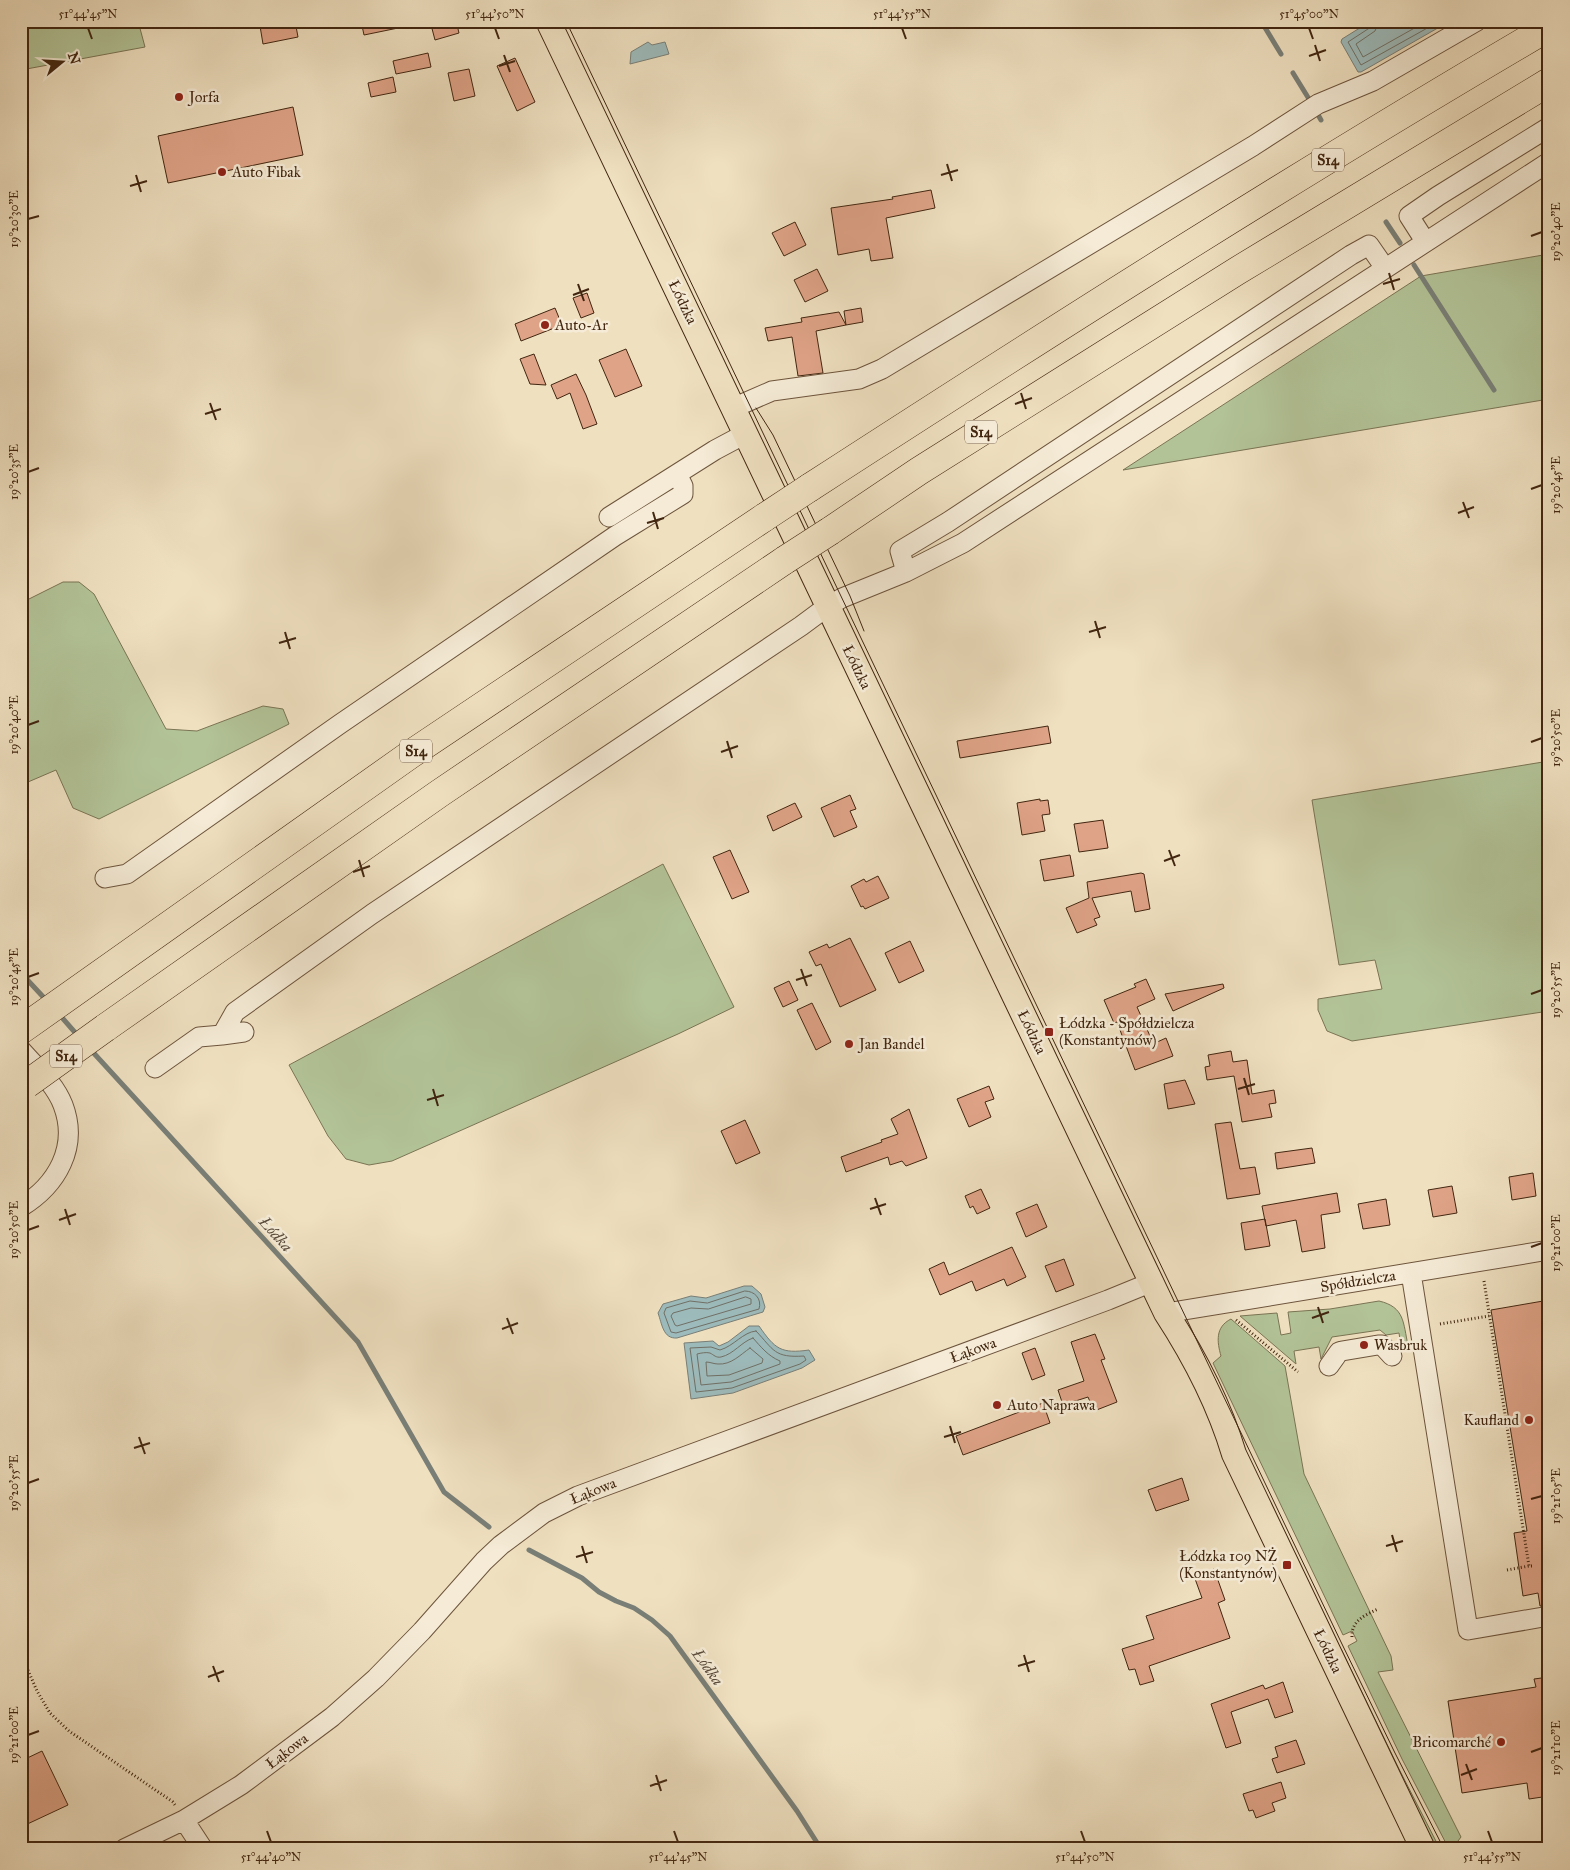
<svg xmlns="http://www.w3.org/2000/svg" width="1570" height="1870" font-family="'IM FELL Great Primer',serif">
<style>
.green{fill:#b2c397;stroke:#7a7454}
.water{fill:#9dbbbc;stroke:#797f77}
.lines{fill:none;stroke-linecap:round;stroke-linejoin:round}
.shore{stroke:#707066;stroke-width:1}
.stream{stroke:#797f77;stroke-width:5}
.building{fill:#dfa387;stroke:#422610}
.minor-casing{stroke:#6d543c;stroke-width:21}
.major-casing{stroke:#422610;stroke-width:26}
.highway-casing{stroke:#422610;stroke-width:29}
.path{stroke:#422610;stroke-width:3;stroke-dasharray:1 2.5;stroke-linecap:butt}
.minor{stroke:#f5ebd6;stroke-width:19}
.major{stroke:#efe0c0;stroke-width:24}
.highway{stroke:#efe0c0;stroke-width:28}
.tram{stroke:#422610;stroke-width:1}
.highway-bridge-casing{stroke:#422610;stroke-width:29;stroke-linecap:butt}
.highway-bridge{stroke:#efe0c0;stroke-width:28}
.ticks{fill:none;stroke:#422610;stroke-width:2}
.poi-dot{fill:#8f2418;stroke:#f5ebd6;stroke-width:2}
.labels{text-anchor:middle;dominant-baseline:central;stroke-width:5;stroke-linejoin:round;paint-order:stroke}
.shield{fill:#f5ebd6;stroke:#78614b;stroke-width:1}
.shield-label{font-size:14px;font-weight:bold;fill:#422610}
.poi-label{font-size:15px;fill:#422610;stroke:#f5ebd6;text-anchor:start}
.street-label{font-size:15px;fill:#422610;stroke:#f5ebd6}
.water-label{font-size:16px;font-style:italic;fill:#594b3b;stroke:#f5ebd6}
.neatline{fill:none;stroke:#422610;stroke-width:2}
.ticks-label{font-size:12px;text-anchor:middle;fill:#422610}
</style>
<rect width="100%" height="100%" fill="#efe0c0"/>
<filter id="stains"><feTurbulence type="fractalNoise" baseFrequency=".004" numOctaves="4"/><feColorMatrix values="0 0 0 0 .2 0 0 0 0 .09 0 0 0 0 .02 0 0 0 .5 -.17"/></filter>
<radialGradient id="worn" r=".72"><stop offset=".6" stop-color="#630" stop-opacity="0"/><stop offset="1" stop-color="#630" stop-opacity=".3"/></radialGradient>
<path class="green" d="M21 21H138L145 47 21 70Z
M1549 254V399L1123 470 1421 276Z
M63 582H79L94 594 166 729 197 731 263 706 283 709 289 724 99 819 73 808 56 770 21 785V603Z
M1549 761V1011L1352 1041 1327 1031 1318 1010V999L1382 989 1375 960 1339 965 1312 800Z
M663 864 734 1007 678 1034 392 1161 369 1165 346 1159 328 1136 289 1065Z
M1379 1301C1405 1307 1403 1323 1408 1345L1401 1346 1399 1333 1386 1335 1380 1330 1332 1337 1321 1359 1319 1347 1294 1351 1296 1364 1240 1316 1277 1313 1281 1335 1291 1333 1288 1312 1330 1309Z
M1231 1319 1285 1366 1304 1474 1391 1656 1393 1670 1378 1672 1461 1837 1458 1841 1461 1849H1449L1402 1759 1348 1646 1357 1641 1352 1631 1343 1635 1213 1363 1221 1356C1217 1342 1215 1327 1231 1319Z
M1341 1649 1400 1771 1440 1849H1433L1339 1653Z"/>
<path class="water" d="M1371 21H1450L1361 72H1358L1341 42 1342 39Z
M648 42 652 45 665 42 669 54 630 64 631 52Z
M744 1286H752L761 1294 765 1307 763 1312 677 1338C663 1339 662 1324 658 1313L663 1304 691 1296 706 1298Z
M749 1326H759C775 1349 781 1354 809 1350L815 1360 802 1368 733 1393 691 1399 684 1343 713 1341 719 1346 728 1342Z"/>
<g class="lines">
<path class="shore" d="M1373 21 1371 27 1348 42 1361 65 1440 21
M1379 21 1375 31 1356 44 1363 57 1427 21
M745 1291C755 1291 762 1299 759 1309L676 1333 671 1332 664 1313 666 1308 690 1301 707 1303Z
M746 1297 751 1299V1304L677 1326 675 1325 671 1316 673 1313 691 1308 708 1309Z
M756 1331C774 1350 774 1358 804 1356L806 1360 800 1364 732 1388 696 1392 690 1348 711 1347 720 1350C734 1346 743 1332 756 1331Z
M753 1338C761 1347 768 1356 780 1361V1364L731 1382 701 1385 697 1354C701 1353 706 1352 710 1353 714 1355 716 1358 721 1357 734 1354 741 1342 753 1338Z
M750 1348 763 1359 762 1363 729 1375 707 1376 706 1362C710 1362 714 1364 718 1364 731 1365 740 1355 750 1348Z"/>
<path class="stream" d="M1261 21 1281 54
M1293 73 1309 99
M1317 113 1321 120
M1386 222 1400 243
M1414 265 1494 390
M21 973 47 1001
M58 1013 79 1037
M90 1049 358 1342 444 1492 489 1527
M529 1550 582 1578 599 1592 616 1601 634 1608 652 1620 670 1636 797 1811 821 1849"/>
</g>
<path class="building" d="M286 21H295L298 37 263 44 260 26Z
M361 21H402L403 27 364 35Z
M430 21H456L459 33 435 40Z
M428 53 431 67 396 74 393 61Z
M515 58 535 102 517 111 497 66Z
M469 69 475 96 454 101 448 73Z
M393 77 396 92 371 97 368 83Z
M293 107 303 155 168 183 158 136Z
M931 190 935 208 886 218 893 258 871 261 869 249 838 255 831 208 893 199 892 197Z
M795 222 806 245 784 256 772 233Z
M817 269 828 291 805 302 794 280Z
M587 293 594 313 581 318 573 298Z
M555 308 562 325 521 341 515 324Z
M861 308 863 322 846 325 844 311Z
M839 312 846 325 816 331 823 373 798 376 792 337 768 341 765 328 802 322 801 318Z
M626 349 642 386 615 397 599 360Z
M534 354 546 385 530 384 520 359Z
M576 374 586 395 597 424 583 429 570 393 557 399 551 385Z
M1048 726 1051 743 960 758 957 741Z
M850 795 856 809 850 811 857 827 834 837 821 808Z
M1040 799V801L1048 800 1050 814 1042 815 1045 831 1022 835 1017 803Z
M795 803 802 817 773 831 767 816Z
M1103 820 1108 848 1079 852 1074 824Z
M730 850 749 892 732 899 713 857Z
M1070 855 1074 876 1044 881 1040 860Z
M1141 873 1144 874 1150 909 1135 912 1131 891 1092 898 1100 917 1094 919 1097 925 1077 933 1066 908 1089 898 1087 882Z
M878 876 889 898 865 909 863 906 861 907 851 886 864 879 866 882Z
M850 938 876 990 840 1007 821 964 816 966 809 952 827 944 829 948Z
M910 941 924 971 899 983 885 953Z
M1146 979 1155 999 1137 1007 1150 1036 1152 1035 1155 1043 1166 1038 1173 1056 1135 1070 1117 1022 1114 1023 1104 1000 1136 987 1134 984Z
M789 981 798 1000 783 1007 774 988Z
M1223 984 1224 988 1173 1011 1165 994Z
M812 1003 831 1042 816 1050 797 1010Z
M1231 1051 1233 1062 1247 1060 1252 1094 1274 1090 1276 1103 1269 1104 1272 1117 1242 1122 1234 1076 1207 1080 1205 1067 1210 1066 1208 1055Z
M1185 1080 1195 1104 1168 1109 1164 1084Z
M989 1086 994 1099 985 1102 991 1117 969 1127 957 1099Z
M909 1109 927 1158 906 1166 902 1161 890 1165 888 1157 846 1172 841 1157 882 1142 881 1140 898 1134 891 1119Z
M745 1120 760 1153 736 1164 721 1131Z
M1231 1122 1240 1169 1255 1167 1260 1194 1227 1199 1215 1124Z
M1312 1148 1315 1163 1277 1169 1275 1153Z
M1533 1173 1536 1196 1512 1200 1509 1177Z
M1452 1186 1457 1213 1433 1217 1428 1190Z
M981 1189 990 1208 977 1214 973 1206 970 1208 965 1196Z
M1337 1193 1340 1212 1321 1215 1325 1248 1302 1252 1296 1220 1266 1226 1262 1206Z
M1386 1199 1390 1225 1363 1229 1358 1204Z
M1037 1204 1047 1227 1026 1237 1016 1213Z
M1265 1219 1270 1246 1245 1250 1241 1223Z
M1012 1247 1026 1277 1007 1286 1004 1279 976 1291 972 1281 940 1295 929 1269 944 1262 949 1275Z
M1064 1259 1074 1285 1056 1292 1045 1266Z
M1549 1300V1605L1540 1606 1538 1593 1523 1596 1514 1533 1527 1531 1491 1310Z
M1095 1334 1105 1359 1101 1360 1117 1402 1094 1411 1088 1397 1063 1405 1058 1390 1084 1381 1071 1342Z
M1035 1348 1045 1375 1032 1380 1022 1353Z
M1043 1403 1050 1423 963 1455 956 1436Z
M1182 1478 1189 1500 1156 1511 1148 1490Z
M1214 1569 1225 1600 1218 1603 1230 1638 1149 1666 1154 1681 1140 1685 1135 1669 1129 1670 1122 1649 1154 1639 1146 1616 1202 1598 1194 1576Z
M1549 1677V1796L1529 1799 1527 1783 1462 1793 1448 1701 1536 1687 1534 1679Z
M1283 1682 1293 1712 1275 1718 1268 1699 1231 1712 1241 1743 1226 1748 1211 1704 1263 1685 1265 1689Z
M1296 1740 1305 1764 1277 1773 1272 1759 1278 1757 1275 1747Z
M42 1751 68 1805 21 1827V1761Z
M1281 1782 1286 1798 1272 1803 1275 1811 1256 1818 1253 1810 1249 1811 1243 1794Z"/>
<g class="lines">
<defs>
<path id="minor" d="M1425 241 1409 216 1438 196 1549 127
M733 408 772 391 859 379 882 369 1253 146 1318 104 1373 81 1477 21
M609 517 715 450 745 434
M906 572 900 551 948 522 1351 255 1369 245 1385 268
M105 878 127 874 340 724 615 536 683 494V486L677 474
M222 1035 244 1032
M21 1050C36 1067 55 1084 63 1105 79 1147 57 1185 21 1207
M155 1068 199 1037 222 1035 235 1012 372 914 801 626 828 606 842 598 906 572 963 543 1549 162
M1411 1273 1468 1630 1549 1616
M1166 1313 1549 1250
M1329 1366 1339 1352 1342 1351 1378 1345H1382L1392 1356
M184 1820 203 1849
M124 1849 184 1820 241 1785 332 1717 376 1678 422 1631 484 1561 501 1545 544 1513 578 1496 1108 1300 1152 1282"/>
<path id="major" d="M548 21 1166 1313C1194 1356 1219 1404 1234 1454L1423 1849"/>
<path id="highway" d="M809 488C1053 330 1298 174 1549 27
M830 531 919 471 1237 271 1549 82
M105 1028 440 793 785 560
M21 1030 411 754 765 517"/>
</defs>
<use href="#minor" class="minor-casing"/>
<use href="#major" class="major-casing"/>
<use href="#highway" class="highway-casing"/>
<path class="path" d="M1484 1281 1529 1566H1533
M1236 1320 1298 1372
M1440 1324 1489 1316
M1507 1570 1529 1566
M1352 1637C1351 1621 1365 1615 1378 1609
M21 1654 37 1691 50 1713 69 1731 173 1802 175 1805
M1548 1664 1549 1671"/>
<use href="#minor" class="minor"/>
<use href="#major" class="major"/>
<use href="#highway" class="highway"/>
<path class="tram" d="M566 21 1341 1642 1395 1753 1444 1849
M756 408 773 435 850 596 864 631"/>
<defs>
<path id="highway-bridge" d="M765 517 809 488
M785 560 830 531
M27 1084 105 1028"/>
</defs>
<use href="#highway-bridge" class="highway-bridge-casing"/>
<use href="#highway-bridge" class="highway-bridge"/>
</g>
<path class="ticks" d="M88 28 92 39M495 28 499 39M902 28 906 39M1309 28 1313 39M1315 45 1320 61M504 55 510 72M1309 56 1326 50M499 66 515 61M947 164 952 181M136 175 141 192M941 175 958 170M130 186 147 181M28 219 39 216M1531 236 1542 232M1389 273 1394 290M578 284 584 301M1383 284 1400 279M573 295 589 289M1021 393 1026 409M210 403 216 420M1015 404 1032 398M205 414 221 409M28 472 39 468M1531 489 1542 485M1463 502 1469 518M653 512 658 529M1458 513 1474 507M647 523 664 518M1095 621 1100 638M285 632 290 649M1089 632 1106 627M279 643 296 638M28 725 39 721M727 741 732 758M1531 742 1542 738M721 752 738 746M1169 850 1175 866M359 860 364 877M1164 861 1180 855M353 872 370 866M801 969 807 986M28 977 39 973M796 980 812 975M1531 994 1542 990M1244 1078 1249 1095M433 1089 438 1106M1238 1089 1255 1084M427 1100 444 1095M875 1198 881 1215M65 1209 70 1225M870 1209 886 1204M59 1220 76 1214M28 1230 39 1226M1531 1247 1542 1243M1318 1307 1323 1323M507 1318 513 1334M1312 1318 1329 1312M502 1329 518 1323M950 1426 955 1443M139 1437 145 1454M944 1437 961 1432M134 1448 150 1443M28 1483 39 1479M1531 1499 1542 1496M1392 1535 1397 1552M582 1546 587 1563M1386 1546 1403 1541M576 1557 593 1552M1024 1655 1029 1672M213 1666 219 1682M1018 1666 1035 1661M208 1677 224 1671M28 1735 39 1731M1531 1752 1542 1748M1466 1764 1472 1780M656 1775 661 1791M1461 1775 1477 1769M650 1786 667 1780M267 1831 271 1842M674 1831 678 1842M1081 1831 1085 1842M1488 1831 1492 1842"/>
<g class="poi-dot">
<circle cx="179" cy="97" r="5"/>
<circle cx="222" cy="172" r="5"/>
<circle cx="545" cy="325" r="5"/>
<rect x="1044" y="1027" width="10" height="10" rx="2.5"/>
<circle cx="849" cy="1044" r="5"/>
<circle cx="1364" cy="1345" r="5"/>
<circle cx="997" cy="1405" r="5"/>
<circle cx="1529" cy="1420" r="5"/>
<rect x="1282" y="1560" width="10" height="10" rx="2.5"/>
<circle cx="1501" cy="1742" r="5"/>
</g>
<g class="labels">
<g class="shield">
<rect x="1312" y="148.5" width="32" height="23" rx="4"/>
<rect x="965" y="420.5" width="32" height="23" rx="4"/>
<rect x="400" y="739.5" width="32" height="23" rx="4"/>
<rect x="50" y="1044.5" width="32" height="23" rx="4"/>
</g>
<g class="shield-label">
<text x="1328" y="160">S14</text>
<text x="981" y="432">S14</text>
<text x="416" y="751">S14</text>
<text x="66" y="1056">S14</text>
</g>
<g class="poi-label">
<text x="189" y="97">Jorfa</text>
<text x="232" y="172">Auto Fibak</text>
<text x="555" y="325">Auto-Ar</text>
<text x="1059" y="1023">Łódzka - Spółdzielcza<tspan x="1059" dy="17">(Konstantynów)</tspan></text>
<text x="859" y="1044">Jan Bandel</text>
<text x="1374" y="1345">Wasbruk</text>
<text x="1007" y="1405">Auto Naprawa</text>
<text x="1519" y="1420" text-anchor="end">Kaufland</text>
<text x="1277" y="1556" text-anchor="end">Łódzka 109 NŻ<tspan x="1277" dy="17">(Konstantynów)</tspan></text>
<text x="1491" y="1742" text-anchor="end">Bricomarché</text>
</g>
<g class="street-label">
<text transform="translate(683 302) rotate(64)">Łódzka</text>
<text transform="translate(857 667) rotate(64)">Łódzka</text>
<text transform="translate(1032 1032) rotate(64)">Łódzka</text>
<text transform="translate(1358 1281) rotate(-9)">Spółdzielcza</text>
<text transform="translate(973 1350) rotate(-20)">Łąkowa</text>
<text transform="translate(593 1491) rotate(-22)">Łąkowa</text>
<text transform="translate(1328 1651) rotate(64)">Łódzka</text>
<text transform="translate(287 1751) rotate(-37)">Łąkowa</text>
</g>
<g class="water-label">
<text transform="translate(276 1234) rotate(48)">Łódka</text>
<text transform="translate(708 1667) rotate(54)">Łódka</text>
</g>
</g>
<rect width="1570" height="1870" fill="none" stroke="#efe0c0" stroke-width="55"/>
<g transform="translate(62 62) rotate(72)" stroke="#f5ebd6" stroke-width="4" paint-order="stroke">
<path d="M0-4L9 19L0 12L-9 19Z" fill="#422610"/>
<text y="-8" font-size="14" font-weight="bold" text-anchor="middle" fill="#422610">N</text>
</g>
<rect x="28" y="28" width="1514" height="1814" class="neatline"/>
<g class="ticks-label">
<text x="88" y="18">51°44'45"N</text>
<text x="495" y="18">51°44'50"N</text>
<text x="902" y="18">51°44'55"N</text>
<text x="1309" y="18">51°45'00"N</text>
<text transform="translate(14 219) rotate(-90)" y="4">19°20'30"E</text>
<text transform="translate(1556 232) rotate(-90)" y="4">19°20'40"E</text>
<text transform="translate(14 472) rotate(-90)" y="4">19°20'35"E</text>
<text transform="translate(1556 485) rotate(-90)" y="4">19°20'45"E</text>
<text transform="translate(14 725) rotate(-90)" y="4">19°20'40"E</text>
<text transform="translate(1556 738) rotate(-90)" y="4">19°20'50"E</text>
<text transform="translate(14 977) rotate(-90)" y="4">19°20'45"E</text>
<text transform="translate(1556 990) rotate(-90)" y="4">19°20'55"E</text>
<text transform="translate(14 1230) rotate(-90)" y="4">19°20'50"E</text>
<text transform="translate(1556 1243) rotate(-90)" y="4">19°21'00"E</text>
<text transform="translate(14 1483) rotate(-90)" y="4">19°20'55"E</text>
<text transform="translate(1556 1496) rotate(-90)" y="4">19°21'05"E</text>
<text transform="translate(14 1735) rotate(-90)" y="4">19°21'00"E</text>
<text transform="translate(1556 1748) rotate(-90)" y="4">19°21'10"E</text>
<text x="271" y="1861">51°44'40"N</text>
<text x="678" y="1861">51°44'45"N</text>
<text x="1085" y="1861">51°44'50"N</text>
<text x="1492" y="1861">51°44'55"N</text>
</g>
<rect width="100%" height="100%" filter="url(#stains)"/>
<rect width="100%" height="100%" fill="url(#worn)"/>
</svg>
